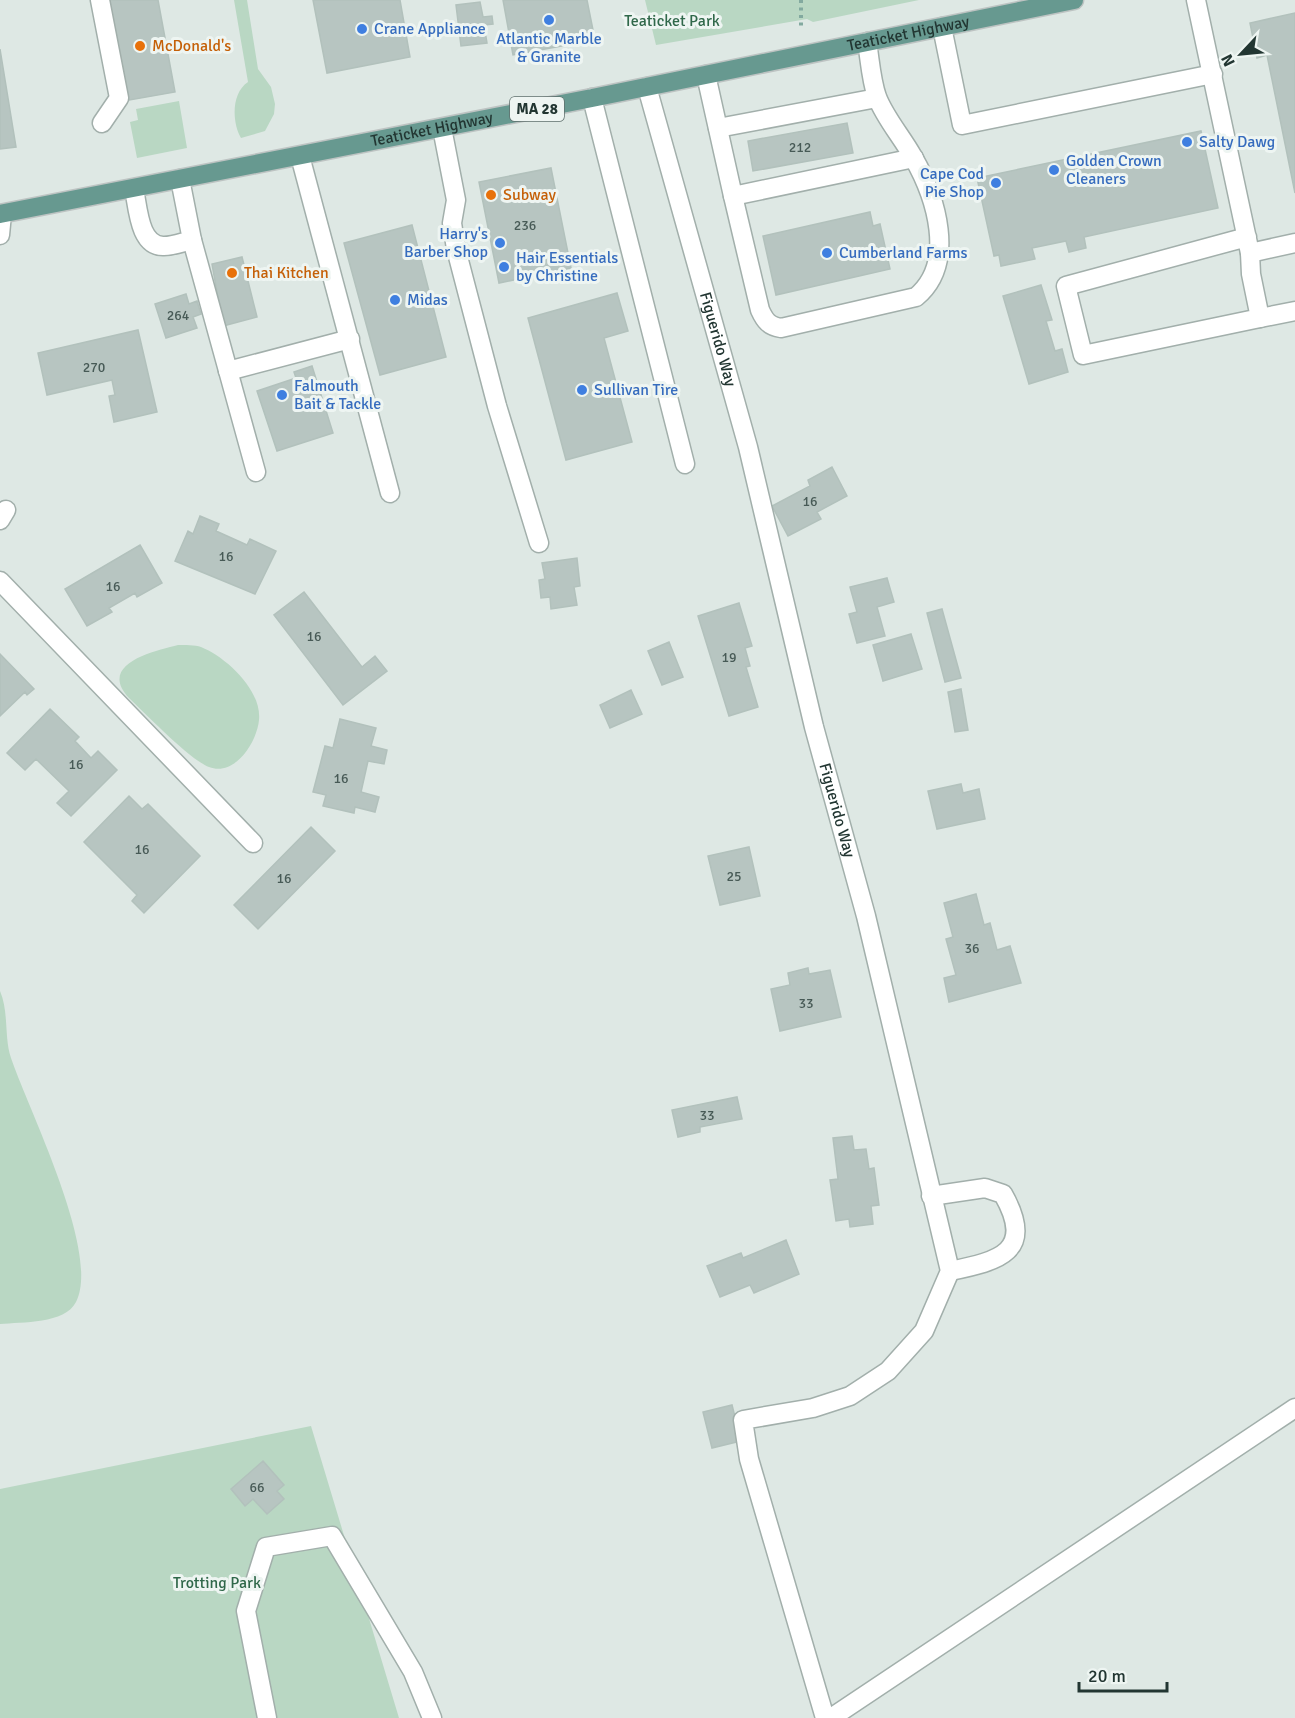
<svg xmlns="http://www.w3.org/2000/svg" width="1295" height="1718" font-family="Signika,sans-serif">
<style>
.green{fill:#b9d7c3}
.building{fill:#b7c5c1;stroke:#b2c1bc;stroke-width:1.5}
.lines{fill:none;stroke-linecap:round;stroke-linejoin:round}
.minor-casing{stroke:#a2afab;stroke-width:21}
.major-casing{stroke:#bdc3c2;stroke-width:21}
.path{stroke:#82a99f;stroke-width:4;stroke-dasharray:3 4.5;stroke-linecap:butt}
.minor{stroke:#fff;stroke-width:18}
.major{stroke:#679990;stroke-width:18}
.shop-dot{fill:#3f7fe0;stroke:#eef5f2;stroke-width:2}
.food-dot{fill:#e8710a;stroke:#eef5f2;stroke-width:2}
.labels{text-anchor:middle;dominant-baseline:central;stroke-width:6;stroke-linejoin:round;paint-order:stroke}
.number-label{font-size:14px;fill:#475a56}
.shield{fill:#eef5f2;stroke:#5f6f6c;stroke-width:1.5}
.shield-label{font-size:15px;font-weight:bold;fill:#223632}
.park-label{font-size:16px;fill:#30684a;stroke:#eef5f2}
.shop-label{font-size:16px;fill:#366cbe;stroke:#eef5f2;text-anchor:start}
.street-label{font-size:16px;fill:#223632;stroke:#eef5f2}
.food-label{font-size:16px;fill:#c56008;stroke:#eef5f2;text-anchor:start}
</style>
<rect width="100%" height="100%" fill="#dee8e4"/>
<path class="green" d="M234 0H247L258 69 271 87 275 104 274 114 265 131 241 138C232 123 231 93 248 82Z
M645 0H919L813 22 807 19 656 45Z
M179 101 187 148 137 158 130 122 138 120 136 109Z
M178 645C185 645 195 645 201 647 226 657 262 690 259 720 257 742 235 777 209 767 190 760 146 714 129 698 97 664 154 651 178 645Z
M0 991C9 1012 4 1037 11 1058 29 1111 101 1253 76 1302 65 1324 22 1322 0 1324Z
M311 1426 399 1718H0V1489Z"/>
<path class="building" d="M106 0H158L175 92 124 101Z
M313 0H400L410 57 327 73Z
M503 0H587L595 40 513 55Z
M480 2 483 17 492 16 493 24 484 25 487 43 461 46 456 5Z
M1295 13V193L1267 55 1257 58 1250 23Z
M0 49 16 147 0 149Z
M847 123 853 153 753 171 748 141Z
M1201 131 1218 208 1084 237 1086 248 1069 252 1066 241 1032 248 1035 259 1001 266 999 255 994 256 977 178Z
M551 168 571 268 499 283 479 182Z
M870 212 873 226 880 224 890 269 776 295 763 236Z
M412 225 446 357 380 375 344 243Z
M242 257 257 317 223 326 212 264Z
M1041 285 1052 320 1046 321 1055 351 1062 349 1068 372 1029 384 1003 296Z
M617 293 628 331 604 338 632 442 566 460 528 318Z
M186 294 189 304 197 301 201 314 193 317 197 328 166 338 155 304Z
M138 330 157 412 114 422 109 396 115 395 112 380 47 395 38 353Z
M312 366 333 433 277 451 257 391 296 378 294 372Z
M832 467 847 496 817 512 821 519 788 536 772 506 810 486 808 480Z
M200 516 219 524 216 531 247 545 250 539 276 551 255 594 175 561 188 531 193 534Z
M140 545 162 583 137 597 135 593 109 608 112 612 87 626 65 589Z
M577 558 580 586 574 587 577 605 551 609 550 597 541 598 539 580 545 579 542 563Z
M887 578 894 602 877 607 885 636 857 643 849 614 857 612 850 587Z
M304 592 362 667 375 656 387 671 343 705 274 615Z
M739 603 752 646 745 648 750 666 746 667 758 707 729 716 698 616Z
M942 609 961 678 945 682 927 613Z
M911 634 922 669 883 681 873 645Z
M669 642 683 677 662 685 648 651Z
M0 654 34 689 27 695 25 692 0 716Z
M961 689 968 730 955 732 948 692Z
M631 690 642 714 610 728 600 705Z
M50 709 79 737 75 741 91 758 98 751 117 770 71 816 57 803 69 791 36 759 25 770 7 753Z
M340 719 376 728 371 746 387 750 384 764 368 761 361 792 379 797 375 812 355 807 354 813 323 806 326 795 313 792 325 746 333 748Z
M961 784 963 793 979 789 985 819 937 829 928 791Z
M129 796 142 809 148 804 200 856 144 913 132 901 137 895 84 842Z
M311 827 335 851 258 929 234 905Z
M749 847 760 896 720 905 708 856Z
M976 894 984 925 990 923 997 950 1010 946 1021 983 949 1002 944 978 956 975 946 939 953 937 944 903Z
M808 968 809 974 830 970 841 1017 780 1031 771 989 790 985 788 973Z
M737 1097 742 1119 700 1127V1132L678 1137 672 1110Z
M852 1136 854 1150 866 1149 869 1169 874 1168 879 1205 871 1206 873 1224 850 1227 849 1219 836 1221 830 1180 838 1179 833 1138Z
M786 1240 799 1274 754 1293 750 1285 720 1297 707 1266 741 1253 743 1258Z
M732 1405 741 1441 712 1448 703 1412Z
M263 1461 284 1485 277 1491 284 1499 267 1514 253 1499 245 1506 231 1489Z"/>
<g class="lines">
<defs>
<g id="minor">
<path d="M100 0 119 98 102 123"/>
<path d="M1196 0 1250 253 1251 274 1260 318 1083 355 1066 286 1247 237"/>
<path d="M942 27 962 125 1213 74"/>
<path d="M706 75 733 196 914 158"/>
<path id="s1" d="M647 87 748 447 814 727 866 916 950 1271 924 1331 888 1371 850 1396 813 1408 743 1420 749 1459 825 1718"/>
<path d="M592 98 685 464"/>
<path d="M442 128 456 200 452 223 456 249 497 406 539 543"/>
<path d="M718 128 877 98"/>
<path d="M300 156 390 493"/>
<path d="M134 189C138 207 139 247 164 246 173 246 183 242 192 240L180 179"/>
<path d="M733 196 760 310C765 321 769 326 781 328L916 297C957 263 936 197 913 157 902 137 885 118 877 97 871 80 870 60 867 42"/>
<path d="M0 235 2 214"/>
<path d="M192 240 256 472"/>
<path d="M1250 253 1295 243"/>
<path d="M1260 318 1295 311"/>
<path d="M228 371 350 339"/>
<path d="M0 520 6 510"/>
<path d="M0 581 253 843"/>
<path d="M931 1196 985 1188 1003 1194C1036 1252 999 1261 950 1271"/>
<path d="M267 1718 246 1611 266 1547 332 1536 413 1672 432 1718"/>
<path d="M831 1718 1295 1408"/>
</g>
<g id="major">
<path id="s2" d="M0 214 592 98 1074 0"/>
</g>
</defs>
<use href="#minor" class="minor-casing"/>
<use href="#major" class="major-casing"/>
<path class="path" d="M801 0V29"/>
<use href="#minor" class="minor"/>
<use href="#major" class="major"/>
</g>
<g class="shop-dot">
<circle cx="549" cy="20" r="6"/>
<circle cx="362" cy="29" r="6"/>
<circle cx="1187" cy="142" r="6"/>
<circle cx="1054" cy="170" r="6"/>
<circle cx="996" cy="183" r="6"/>
<circle cx="500" cy="243" r="6"/>
<circle cx="827" cy="253" r="6"/>
<circle cx="504" cy="267" r="6"/>
<circle cx="395" cy="300" r="6"/>
<circle cx="582" cy="390" r="6"/>
<circle cx="282" cy="395" r="6"/>
</g>
<g class="food-dot">
<circle cx="140" cy="46" r="6"/>
<circle cx="491" cy="195" r="6"/>
<circle cx="232" cy="273" r="6"/>
</g>
<g class="labels">
<g class="number-label">
<text x="800" y="147">212</text>
<text x="525" y="225">236</text>
<text x="178" y="315">264</text>
<text x="94" y="367">270</text>
<text x="810" y="501">16</text>
<text x="226" y="556">16</text>
<text x="113" y="586">16</text>
<text x="314" y="636">16</text>
<text x="729" y="657">19</text>
<text x="76" y="764">16</text>
<text x="341" y="778">16</text>
<text x="142" y="849">16</text>
<text x="734" y="876">25</text>
<text x="284" y="878">16</text>
<text x="972" y="948">36</text>
<text x="806" y="1003">33</text>
<text x="707" y="1115">33</text>
<text x="257" y="1487">66</text>
</g>
<rect class="shield" x="510" y="97" width="54" height="24" rx="4.5"/>
<g class="shield-label">
<text x="537" y="109">MA 28</text>
</g>
<g class="park-label">
<text x="672" y="21">Teaticket Park</text>
<text x="217" y="1583">Trotting Park</text>
</g>
<g class="shop-label">
<text x="374" y="29">Crane Appliance</text>
<text x="549" y="39" text-anchor="middle">Atlantic Marble<tspan x="549" dy="18">&amp; Granite</tspan></text>
<text x="1199" y="142">Salty Dawg</text>
<text x="1066" y="161">Golden Crown<tspan x="1066" dy="18">Cleaners</tspan></text>
<text x="984" y="174" text-anchor="end">Cape Cod<tspan x="984" dy="18">Pie Shop</tspan></text>
<text x="488" y="234" text-anchor="end">Harry's<tspan x="488" dy="18">Barber Shop</tspan></text>
<text x="839" y="253">Cumberland Farms</text>
<text x="516" y="258">Hair Essentials<tspan x="516" dy="18">by Christine</tspan></text>
<text x="407" y="300">Midas</text>
<text x="294" y="386">Falmouth<tspan x="294" dy="18">Bait &amp; Tackle</tspan></text>
<text x="594" y="390">Sullivan Tire</text>
</g>
<g class="street-label">
<text stroke="none"><textPath href="#s2" startOffset="926">Teaticket Highway</textPath></text>
<text stroke="none"><textPath href="#s2" startOffset="440">Teaticket Highway</textPath></text>
<text stroke="none"><textPath href="#s1" startOffset="262">Figuerido Way</textPath></text>
<text stroke="none"><textPath href="#s1" startOffset="748">Figuerido Way</textPath></text>
</g>
<g class="food-label">
<text x="152" y="46">McDonald's</text>
<text x="503" y="195">Subway</text>
<text x="244" y="273">Thai Kitchen</text>
</g>
</g>
<g transform="translate(1241 54) rotate(244)" stroke="#eef5f2" stroke-width="4.5" paint-order="stroke">
<path d="M0-4.5L10 22L0 15L-10 22Z" fill="#223632"/>
<text y="-9" font-size="16" font-weight="bold" text-anchor="middle" fill="#223632">N</text>
</g>
<path d="M1079 1682v9h88v-9" fill="none" stroke="#223632" stroke-width="3"/>
<text x="1088" y="1682" font-size="18" fill="#223632" stroke="#eef5f2" stroke-width="4.5" paint-order="stroke">20 m</text>
</svg>
